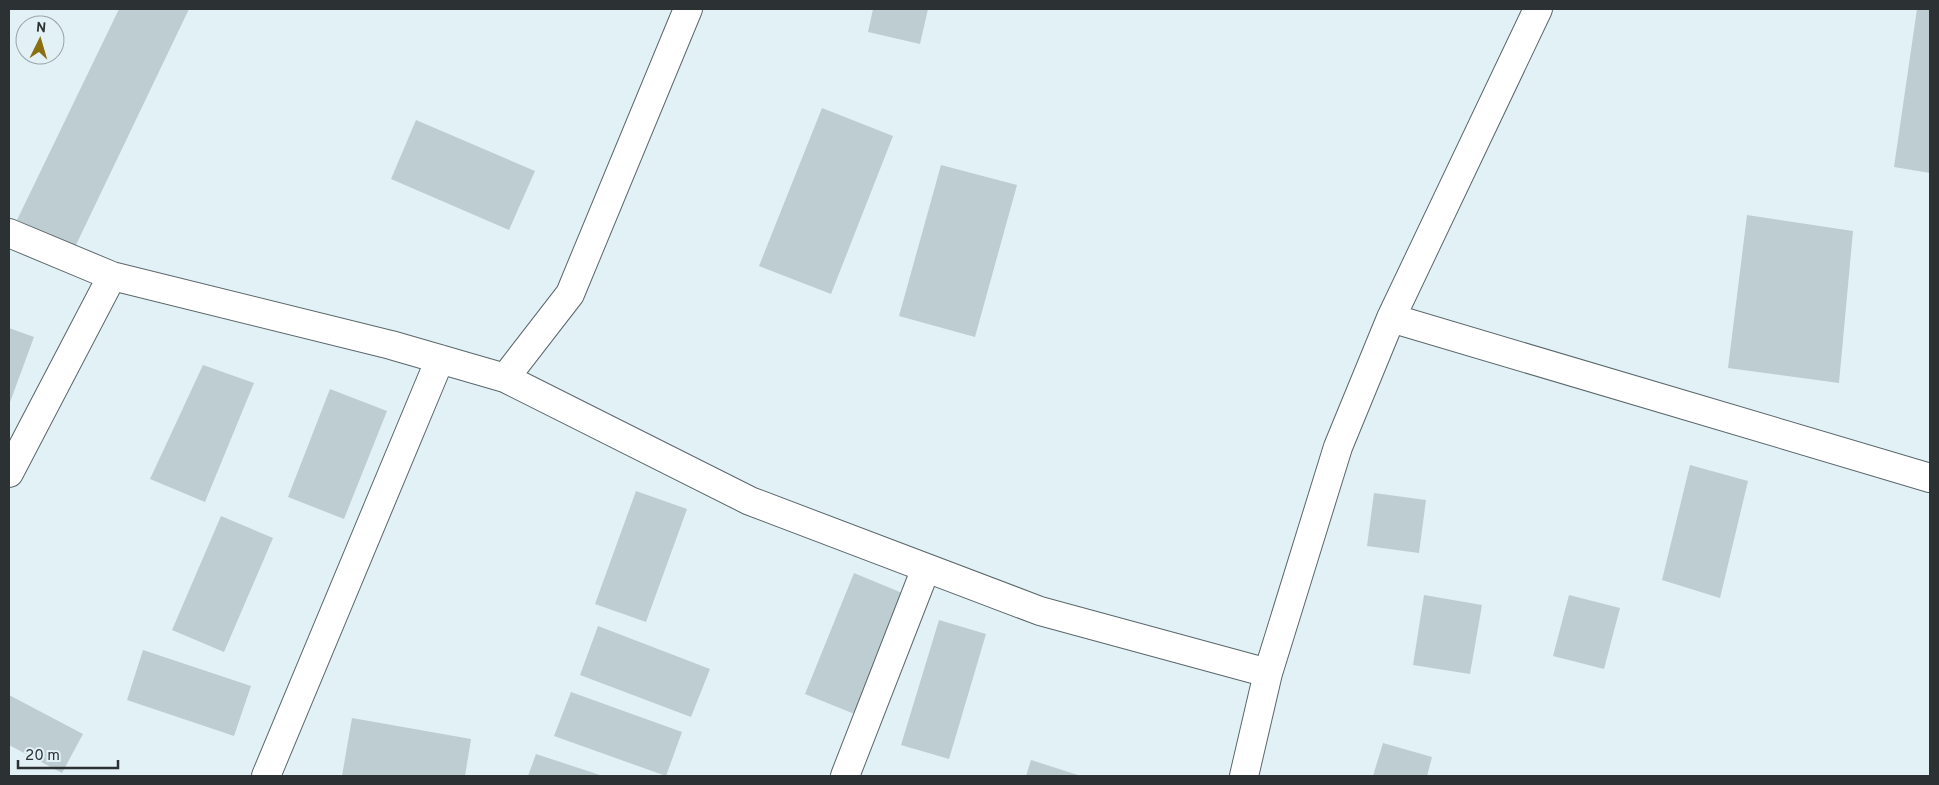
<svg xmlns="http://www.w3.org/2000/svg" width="1939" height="785" font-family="Overpass,sans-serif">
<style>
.building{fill:#becdd1}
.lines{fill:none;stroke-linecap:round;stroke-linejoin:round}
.minor-casing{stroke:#5a676b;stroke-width:30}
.minor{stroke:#fff;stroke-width:28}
</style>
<rect width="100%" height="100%" fill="#e2f1f6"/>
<path class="building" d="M119 9H189L75 247 17 220Z
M873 9H928L920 44 868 32Z
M1917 9H1930V173L1894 167Z
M822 108 893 136 831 294 759 266Z
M416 120 535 171 509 230 391 179Z
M941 165 1017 185 975 337 899 316Z
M1747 215 1853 231 1839 383 1728 368Z
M9 328 34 337 9 405Z
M203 365 254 383 205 502 150 479Z
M330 389 387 411 344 519 288 497Z
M1690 465 1748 481 1720 598 1662 580Z
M636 491 687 509 646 622 595 604Z
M1374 493 1426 500 1419 553 1367 546Z
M221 516 273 538 224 652 172 630Z
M854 573 907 595 857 715 805 694Z
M1424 595 1482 605 1470 674 1413 665Z
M1569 595 1620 608 1604 669 1553 656Z
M939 620 986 634 949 759 901 745Z
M598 626 710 669 691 717 580 675Z
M143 650 251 686 234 736 127 700Z
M571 692 682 732 666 776 554 736Z
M9 695 83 734 62 773 9 745Z
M352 718 471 739 465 776H342Z
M1383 743 1432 757 1427 776H1373Z
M536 754 603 776H528Z
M1031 760 1081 776H1026Z"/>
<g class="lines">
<defs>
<path id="minor" d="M9 233 112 276 391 345 505 378 750 501 1040 611 1268 673
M1391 318 1930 478
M505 378 570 294 688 9
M9 473 112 276
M266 776 440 359
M845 776 926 568
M1244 776 1268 673 1338 447 1391 318 1538 9"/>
</defs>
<use href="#minor" class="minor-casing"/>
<use href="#minor" class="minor"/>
</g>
<rect width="1939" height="785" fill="none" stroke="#2c3234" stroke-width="20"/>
<g transform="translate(40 40) rotate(5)"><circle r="24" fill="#e2f1f6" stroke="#99a5a8"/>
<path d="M0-4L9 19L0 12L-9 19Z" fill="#8b6e10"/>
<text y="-8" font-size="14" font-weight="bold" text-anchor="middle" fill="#2c3234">N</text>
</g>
<path d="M18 760v8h100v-8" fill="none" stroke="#2c3234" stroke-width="2.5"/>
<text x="25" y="760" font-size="15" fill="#2c3234" stroke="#e2f1f6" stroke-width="4" paint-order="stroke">20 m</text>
</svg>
